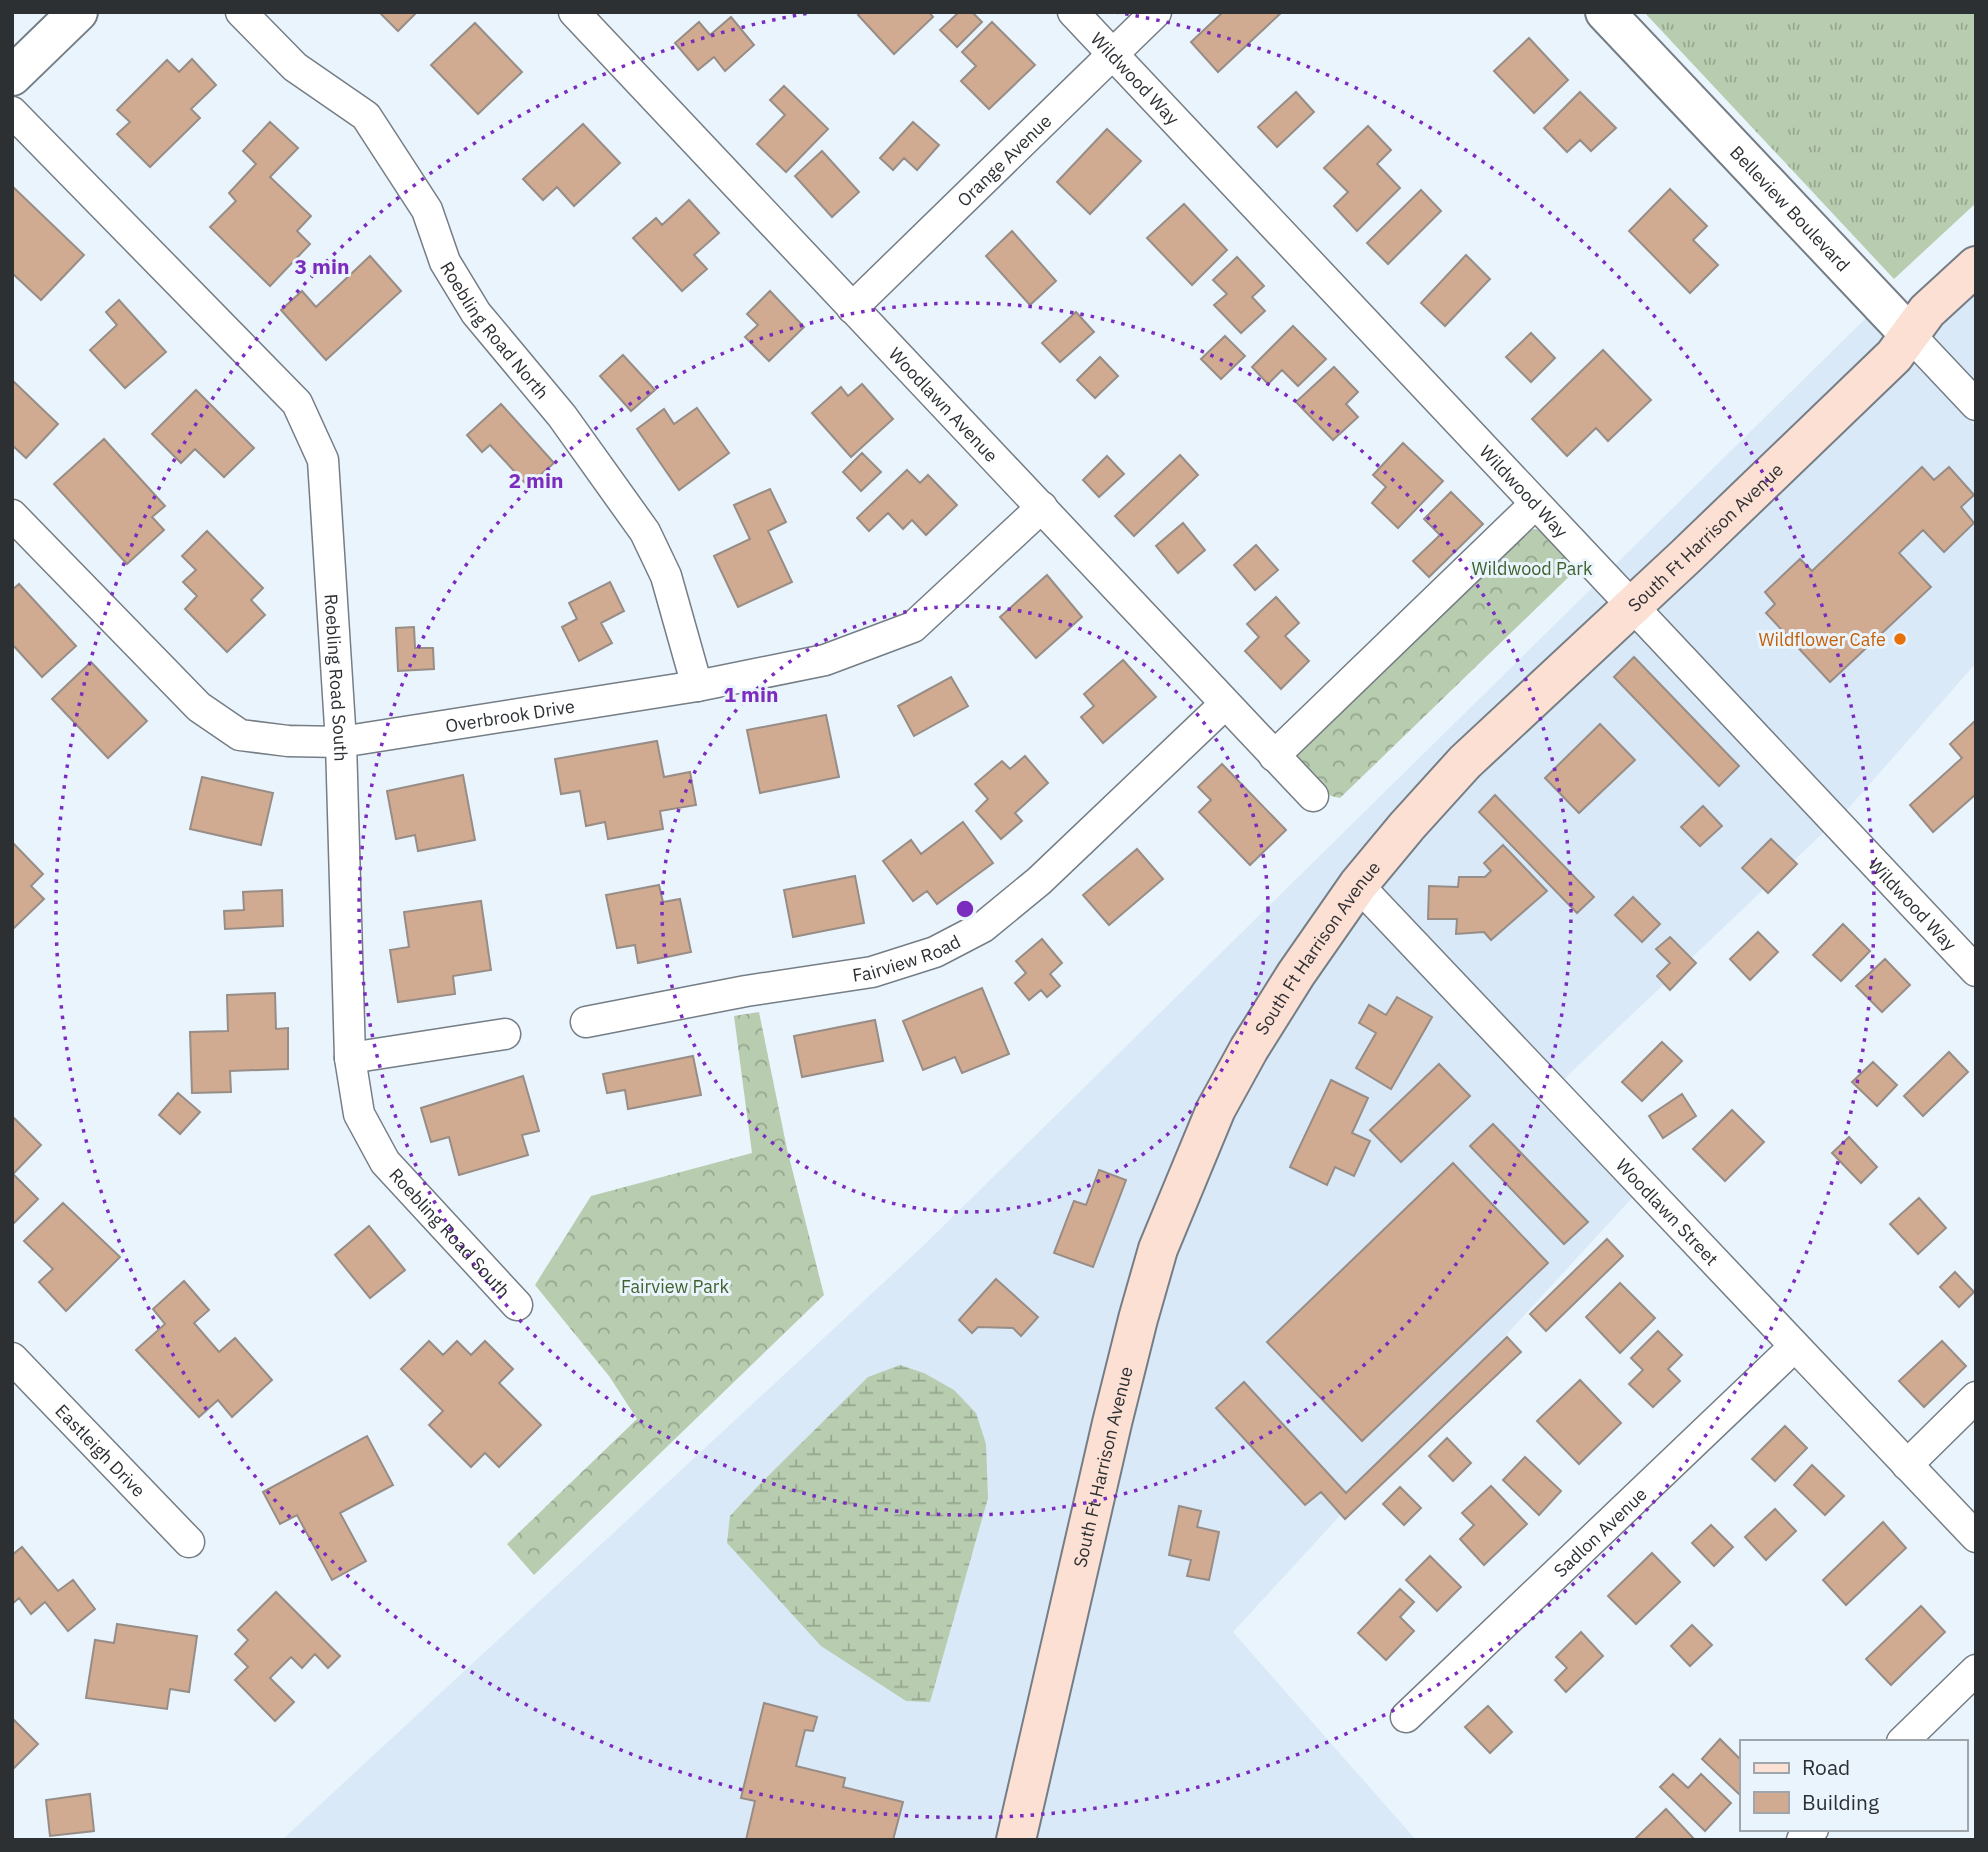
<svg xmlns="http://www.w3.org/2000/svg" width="1988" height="1852" font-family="'IBM Plex Sans',sans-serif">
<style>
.built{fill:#dae9f8}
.grass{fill:url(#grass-tufts)}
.forest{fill:url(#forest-crowns)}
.wetland{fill:url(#wetland-marsh)}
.building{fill:#d0ab91;stroke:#978d86;stroke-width:2}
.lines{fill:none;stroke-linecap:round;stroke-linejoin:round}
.minor-casing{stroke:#757d85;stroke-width:33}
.tertiary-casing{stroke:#757d85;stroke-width:42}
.secondary-casing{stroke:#757d85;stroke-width:42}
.minor{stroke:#fff;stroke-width:30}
.tertiary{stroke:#fff;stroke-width:38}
.secondary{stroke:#fde0d4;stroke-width:38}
.ring{fill:none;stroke:#7b2cbf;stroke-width:3.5;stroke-dasharray:3.5 7}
.food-dot{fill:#e8710a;stroke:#eaf4fd;stroke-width:2.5}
.labels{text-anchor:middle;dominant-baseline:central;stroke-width:6;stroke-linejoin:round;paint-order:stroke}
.street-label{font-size:18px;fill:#2c3033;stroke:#eaf4fd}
.park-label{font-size:18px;fill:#3f612e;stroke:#eaf4fd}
.food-label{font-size:18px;fill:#c56008;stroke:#eaf4fd;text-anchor:end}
.centre{fill:#7b2cbf;stroke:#eaf4fd;stroke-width:3.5}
.ring-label{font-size:21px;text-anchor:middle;font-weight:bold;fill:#7b2cbf;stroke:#eaf4fd;stroke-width:6;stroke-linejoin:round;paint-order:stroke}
</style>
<defs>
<pattern id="grass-tufts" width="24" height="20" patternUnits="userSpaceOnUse" patternTransform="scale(1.75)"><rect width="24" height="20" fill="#b8ccaf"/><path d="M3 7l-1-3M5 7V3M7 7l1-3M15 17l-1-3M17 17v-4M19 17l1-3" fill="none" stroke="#96a68f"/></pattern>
<pattern id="forest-crowns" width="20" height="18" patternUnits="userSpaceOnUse" patternTransform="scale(1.75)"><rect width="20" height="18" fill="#b8ccaf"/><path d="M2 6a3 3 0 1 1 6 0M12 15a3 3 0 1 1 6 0" fill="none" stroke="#96a68f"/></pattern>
<pattern id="wetland-marsh" width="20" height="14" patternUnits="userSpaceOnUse" patternTransform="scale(1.75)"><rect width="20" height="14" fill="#b8ccaf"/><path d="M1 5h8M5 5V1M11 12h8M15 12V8" fill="none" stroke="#96a68f"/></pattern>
</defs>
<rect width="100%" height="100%" fill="#eaf4fd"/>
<path class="built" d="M1976 283V384L1928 333Z
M1870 314 1892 337 1634 586 1614 566Z
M1910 356 1976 427V663L1846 811 1652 605Z
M1593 587 1612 606 1237 1043 1002 1840H282L923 1246Z
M1630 624 1824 832 1562 1081 1376 884 1417 834Z
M1358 907 1632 1198 1233 1632 1416 1840H1030L1151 1321 1229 1113Z"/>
<path class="grass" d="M1644 12H1976V203L1894 279Z"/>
<path class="forest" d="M1533 529 1544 531 1579 567 1340 798 1331 796 1296 760 1301 750 1520 533Z
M759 1012 787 1149 824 1295 534 1575 507 1544 637 1419 609 1376 535 1285 591 1196 752 1153 734 1016Z"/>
<path class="wetland" d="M900 1365 924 1373 954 1390 976 1413 986 1444 988 1498 930 1702 906 1701 821 1646 727 1543 730 1516 757 1487 868 1377Z"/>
<path class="building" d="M379 12H417L398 31Z
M861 12H929L933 17 894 54 858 15Z
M959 12H972L982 22 957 47 940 30Z
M1223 12H1282L1218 72 1191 42Z
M731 17 754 45 725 71 714 57 698 70 675 43 699 22 710 35Z
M992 22 1035 65 989 109 961 81 976 66 962 52Z
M475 23 522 72 478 114 431 65Z
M1529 38 1568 80 1534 113 1494 71Z
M192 59 216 85 191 109 200 118 150 167 117 134 130 122 117 110 167 60 179 72Z
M784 86 828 129 786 172 757 144 785 115 770 100Z
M1296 92 1314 112 1277 147 1258 127Z
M1580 92 1616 128 1591 151 1580 140 1567 152 1544 128Z
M270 122 298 148 270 177 311 216 297 231 310 244 270 286 210 227 236 201 229 193 256 164 243 151Z
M913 122 939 145 917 170 904 158 893 170 880 158Z
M583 124 620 163 574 206 557 187 543 200 523 179Z
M1368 126 1391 150 1377 164 1400 188 1357 231 1334 206 1348 192 1324 168Z
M1107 129 1141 161 1090 214 1057 182Z
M822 151 859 192 832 217 795 176Z
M12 186 84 255 41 300 12 273Z
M1670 189 1707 226 1693 240 1718 265 1690 293 1629 231Z
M1421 190 1441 211 1388 264 1367 243Z
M689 200 719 233 694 255 707 269 682 291 633 238 656 218 662 225Z
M1184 204 1227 250 1192 285 1147 238Z
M1012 231 1056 281 1030 305 986 256Z
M1466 255 1490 279 1445 326 1421 303Z
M370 256 401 291 326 360 281 310 302 291 316 307Z
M1237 257 1264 286 1252 297 1265 311 1241 333 1214 305 1227 294 1213 280Z
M770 291 804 327 769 361 745 337 758 325 747 314Z
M119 300 166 352 125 388 90 350 117 325 106 312Z
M1076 312 1094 332 1060 362 1042 343Z
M1293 326 1326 359 1298 386 1282 370 1268 384 1252 367Z
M1531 333 1555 358 1531 382 1506 357Z
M1225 336 1245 356 1221 379 1201 359Z
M1603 350 1651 400 1608 441 1596 428 1567 456 1532 419Z
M623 355 655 390 631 411 600 376Z
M1100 357 1118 376 1095 398 1077 380Z
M1334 367 1358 392 1346 404 1358 417 1333 440 1296 402Z
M12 380 58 424 26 458 12 445Z
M862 384 893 419 851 457 812 413 841 387 848 396Z
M196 390 254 448 224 477 195 449 181 463 152 434Z
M501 404 554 463 528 486 490 445 482 452 467 435Z
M697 408 729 453 679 490 637 429 664 409 674 424Z
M104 439 165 506 152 517 164 530 127 564 54 484Z
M1403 443 1443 481 1398 528 1372 503 1386 487 1373 475Z
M862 453 881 472 861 491 843 472Z
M1180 455 1198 475 1134 536 1115 516Z
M1107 456 1124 474 1099 497 1083 480Z
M1922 467 1934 480 1949 467 1974 495 1961 507 1974 523 1944 552 1923 530 1899 553 1931 587 1830 682 1766 613 1775 604 1765 592 1800 559 1812 571Z
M907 470 920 483 928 475 957 505 926 535 912 520 903 529 888 513 869 531 857 518Z
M770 489 786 522 768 531 792 582 738 607 714 556 750 539 734 505Z
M1451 492 1483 524 1429 577 1413 561 1440 535 1424 519Z
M1183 523 1205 550 1178 573 1156 546Z
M207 531 263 588 251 600 265 615 227 652 185 609 197 596 183 582 196 570 182 556Z
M1256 545 1278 570 1255 590 1234 565Z
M1047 575 1082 617 1036 658 1000 617Z
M610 582 624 611 601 623 612 643 579 661 562 627 577 619 569 603Z
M19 584 76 646 42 677 12 644V590Z
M1276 597 1299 623 1285 636 1309 661 1281 689 1245 651 1259 637 1247 624Z
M414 627 415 648H433L434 669 398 671 396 628Z
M1634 657 1739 766 1719 786 1614 677Z
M1123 660 1156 697 1103 743 1081 717 1094 706 1084 694Z
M91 662 147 721 108 758 52 699Z
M951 677 968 706 914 736 898 706Z
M826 715 839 777 760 793 747 730Z
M1976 720V794L1933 832 1910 805 1962 758 1950 744Z
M1600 724 1635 760 1579 813 1545 778Z
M657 741 664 777 690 772 696 805 660 811 663 829 608 839 605 822 586 826 580 791 561 794 555 759Z
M1025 756 1048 783 1015 813 1022 821 1001 839 976 811 988 799 975 784 1002 761 1010 769Z
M1222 764 1286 830 1250 865 1199 812 1211 800 1198 787Z
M463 775 475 840 418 851 415 835 396 839 387 791Z
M202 777 273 793 261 845 190 829Z
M1495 795 1594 897 1577 913 1479 812Z
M1703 806 1722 826 1700 846 1681 827Z
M963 822 993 863 937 904 927 891 913 901 883 861 911 840 921 854Z
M1771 839 1797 864 1768 893 1742 868Z
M12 842 43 874 31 886 44 899 12 930Z
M1503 845 1547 891 1491 940 1484 932 1456 934 1457 919H1428L1429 886 1458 887 1459 877H1485L1491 871 1484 863Z
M1137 849 1163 879 1109 925 1083 895Z
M855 876 864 923 793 937 784 890Z
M659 885 663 902 680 899 691 952 638 963 635 945 617 948 606 895Z
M282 890 283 926 225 929 224 911 244 910 243 892Z
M1633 897 1660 924 1642 942 1615 915Z
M481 901 491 970 453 976 455 994 398 1002 390 950 409 947 404 912Z
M1843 924 1870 951 1841 981 1813 955Z
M1758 932 1778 952 1750 980 1730 959Z
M1670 937 1696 963 1670 990 1657 976 1670 963 1656 949Z
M1042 939 1062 963 1050 974 1060 986 1047 997 1041 990 1029 1000 1015 983 1026 973 1016 961Z
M1885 959 1910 985 1882 1012 1856 986Z
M982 988 1009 1054 962 1073 955 1057 923 1070 903 1021Z
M275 993 276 1029 288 1028V1069L230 1071 231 1092 192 1093 190 1032 228 1031 227 995Z
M1397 997 1432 1017 1391 1089 1356 1068 1376 1033 1359 1023 1369 1005 1386 1015Z
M875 1020 883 1061 802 1077 794 1036Z
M1662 1042 1682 1061 1642 1101 1622 1082Z
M1949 1052 1968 1072 1923 1116 1904 1096Z
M693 1056 701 1095 628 1109 625 1090 607 1093 603 1074Z
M1873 1062 1897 1085 1877 1106 1852 1082Z
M1439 1064 1470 1096 1401 1162 1370 1130Z
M523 1076 539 1131 522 1135 528 1155 459 1175 449 1137 431 1142 421 1108Z
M1331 1080 1368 1098 1352 1133 1370 1141 1354 1176 1335 1167 1327 1185 1290 1167Z
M178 1093 200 1112 180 1134 159 1115Z
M1682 1094 1696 1116 1663 1138 1649 1116Z
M1732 1110 1764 1142 1725 1181 1693 1149Z
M12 1116 41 1145 13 1174 38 1199 12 1225Z
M1493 1124 1588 1222 1564 1244 1470 1146Z
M1849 1137 1877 1167 1861 1183 1832 1153Z
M1453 1163 1548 1263 1362 1441 1267 1342Z
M1099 1170 1126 1180 1093 1267 1054 1253 1074 1201 1086 1205Z
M1919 1198 1946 1228 1918 1254 1890 1224Z
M63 1203 120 1257 66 1311 39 1282 53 1269 24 1241Z
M369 1226 405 1270 370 1298 335 1255Z
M1607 1239 1623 1256 1546 1331 1530 1314Z
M1955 1272 1974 1292 1959 1307 1940 1287Z
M996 1279 1038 1317 1021 1336 1013 1328 978 1327 972 1333 959 1320Z
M184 1281 209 1310 194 1323 219 1352 235 1338 272 1380 232 1417 218 1400 199 1417 136 1350 165 1324 153 1309Z
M1620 1283 1655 1318 1620 1353 1586 1317Z
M1658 1331 1682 1355 1668 1369 1680 1381 1653 1407 1629 1384 1643 1370 1631 1358Z
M1507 1337 1521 1352 1345 1519 1321 1492 1305 1505 1216 1408 1244 1382 1346 1493Z
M429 1341 443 1355 457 1341 471 1355 485 1341 513 1369 499 1383 541 1425 499 1467 485 1453 471 1467 429 1425 443 1411 401 1369Z
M1942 1341 1966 1366 1924 1407 1899 1381Z
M1580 1380 1621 1423 1579 1464 1537 1421Z
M1785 1426 1807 1448 1775 1481 1752 1459Z
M367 1436 393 1485 340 1513 366 1561 332 1580 297 1515 280 1524 263 1492Z
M1447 1438 1471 1463 1453 1481 1429 1456Z
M1525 1457 1561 1491 1539 1515 1503 1480Z
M1812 1465 1844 1496 1825 1515 1794 1485Z
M1491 1486 1527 1524 1484 1565 1460 1539 1474 1525 1462 1513Z
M1400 1487 1421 1508 1404 1525 1383 1504Z
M1179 1506 1201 1511 1197 1527 1219 1532 1209 1580 1187 1576 1191 1560 1169 1555Z
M1775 1509 1796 1531 1766 1560 1745 1537Z
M1883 1522 1906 1548 1846 1605 1823 1580Z
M1711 1525 1733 1547 1714 1566 1692 1543Z
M22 1547 58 1591 73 1580 95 1609 68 1631 45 1602 31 1614 19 1598 12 1604V1555Z
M1652 1553 1680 1582 1636 1624 1608 1596Z
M1430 1556 1461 1587 1437 1611 1406 1580Z
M1400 1589 1414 1602 1400 1617 1414 1631 1386 1660 1358 1633Z
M276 1592 340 1656 328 1668 315 1654 302 1668 291 1657 270 1678 294 1702 275 1721 235 1680 248 1667 235 1654 248 1640 238 1630Z
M1921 1606 1945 1632 1891 1685 1866 1659Z
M117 1624 197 1636 189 1692 170 1689 167 1709 86 1698 95 1640 114 1643Z
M1692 1625 1712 1645 1690 1666 1671 1646Z
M1581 1632 1603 1656 1566 1692 1555 1680 1567 1668 1556 1657Z
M764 1703 817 1717 813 1731 805 1730 796 1766 845 1778 843 1787 903 1802 893 1840H746L755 1801 741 1798Z
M1488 1706 1512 1732 1490 1753 1465 1727Z
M12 1718 38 1744 12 1770Z
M1720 1739 1741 1760V1796L1702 1759Z
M1673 1774 1688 1788 1701 1774 1731 1803 1705 1831 1660 1787Z
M90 1794 94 1831 50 1836 46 1800Z
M1666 1809 1695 1840H1638L1636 1838Z"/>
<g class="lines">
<defs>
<g id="minor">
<path id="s1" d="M241 12 295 67 366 116 427 210 445 262 476 313 562 416 645 532 666 576 697 686"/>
<path id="s2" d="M574 12 1313 796"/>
<path id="s3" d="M1073 12 1976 971"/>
<path id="s4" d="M12 112 297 403 323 460 341 742 350 1058 359 1114 385 1162 517 1305"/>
<path id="s5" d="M852 308 1156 12"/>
<path d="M1910 335 1976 405"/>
<path id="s6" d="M12 515 199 707 240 735 288 741 341 742 697 686 825 660 913 627 1042 507"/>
<path d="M1274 756 1535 504"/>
<path id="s7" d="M1358 885 1976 1537"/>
<path id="s8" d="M586 1022 746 991 872 972 935 952 983 927 1039 881 1225 704"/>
<path d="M350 1058 505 1034"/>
<path id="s9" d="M12 1358 189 1542"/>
<path d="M1907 1465 1976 1397"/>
<path id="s10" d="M1406 1717 1794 1347"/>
<path d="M1902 1742 1976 1670"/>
<path d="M1802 1840 1813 1829"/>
</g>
<g id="tertiary">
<path id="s11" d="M1605 12 1910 335"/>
<path d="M12 76 78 12"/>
</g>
<g id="secondary">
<path id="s12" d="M1016 1840 1112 1423 1138 1319 1158 1249 1216 1109 1249 1049 1296 974 1358 885 1407 826 1465 762 1685 557 1894 356 1927 311 1976 266"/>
</g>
</defs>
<use href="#minor" class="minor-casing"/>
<use href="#tertiary" class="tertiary-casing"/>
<use href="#secondary" class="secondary-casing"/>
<use href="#minor" class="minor"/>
<use href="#tertiary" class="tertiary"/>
<use href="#secondary" class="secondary"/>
</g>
<g class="ring">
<circle cx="965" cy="909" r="303"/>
<circle cx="965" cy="909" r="606"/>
<path d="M1115 12A909 909 0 1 1 815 12"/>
</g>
<circle class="food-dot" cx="1900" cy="639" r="7"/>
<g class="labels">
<g class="street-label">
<text stroke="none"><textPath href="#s3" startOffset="91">Wildwood Way</textPath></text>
<text stroke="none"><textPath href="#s5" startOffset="212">Orange Avenue</textPath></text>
<text stroke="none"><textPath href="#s11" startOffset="270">Belleview Boulevard</textPath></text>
<text stroke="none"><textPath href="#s1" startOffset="415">Roebling Road North</textPath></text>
<text stroke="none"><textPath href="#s2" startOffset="539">Woodlawn Avenue</textPath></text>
<text stroke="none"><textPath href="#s3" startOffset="658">Wildwood Way</textPath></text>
<text stroke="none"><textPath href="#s12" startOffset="1517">South Ft Harrison Avenue</textPath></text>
<text stroke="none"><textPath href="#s4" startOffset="688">Roebling Road South</textPath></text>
<text stroke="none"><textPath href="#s6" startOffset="590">Overbrook Drive</textPath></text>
<text stroke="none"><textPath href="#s3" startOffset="1225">Wildwood Way</textPath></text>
<text stroke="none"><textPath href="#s12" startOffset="950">South Ft Harrison Avenue</textPath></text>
<text stroke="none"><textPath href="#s8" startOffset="327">Fairview Road</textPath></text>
<text stroke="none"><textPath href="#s7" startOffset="450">Woodlawn Street</textPath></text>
<text stroke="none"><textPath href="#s4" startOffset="1276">Roebling Road South</textPath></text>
<text stroke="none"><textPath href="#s9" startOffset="128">Eastleigh Drive</textPath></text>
<text stroke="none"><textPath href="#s12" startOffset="383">South Ft Harrison Avenue</textPath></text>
<text stroke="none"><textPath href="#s10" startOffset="268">Sadlon Avenue</textPath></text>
</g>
<g class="park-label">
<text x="1532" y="568">Wildwood Park</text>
<text x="675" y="1286">Fairview Park</text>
</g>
<g class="food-label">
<text x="1886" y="639">Wildflower Cafe</text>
</g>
</g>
<circle cx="965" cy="909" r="10" class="centre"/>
<g class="ring-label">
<text x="322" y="274">3 min</text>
<text x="536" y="488">2 min</text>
<text x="751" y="702">1 min</text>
</g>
<rect width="1988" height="1852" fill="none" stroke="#2c3033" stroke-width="28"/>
<rect x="1740" y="1740" width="228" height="91" fill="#eaf4fd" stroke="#9ea6ac" stroke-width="2"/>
<rect x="1754" y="1763" width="35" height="10" fill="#fde0d4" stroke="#9ea6ac" stroke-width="2"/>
<text x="1802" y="1775" font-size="21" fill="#2c3033">Road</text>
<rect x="1754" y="1792" width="35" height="21" fill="#d0ab91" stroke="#9ea6ac" stroke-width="2"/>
<text x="1802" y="1810" font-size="21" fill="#2c3033">Building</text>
</svg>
